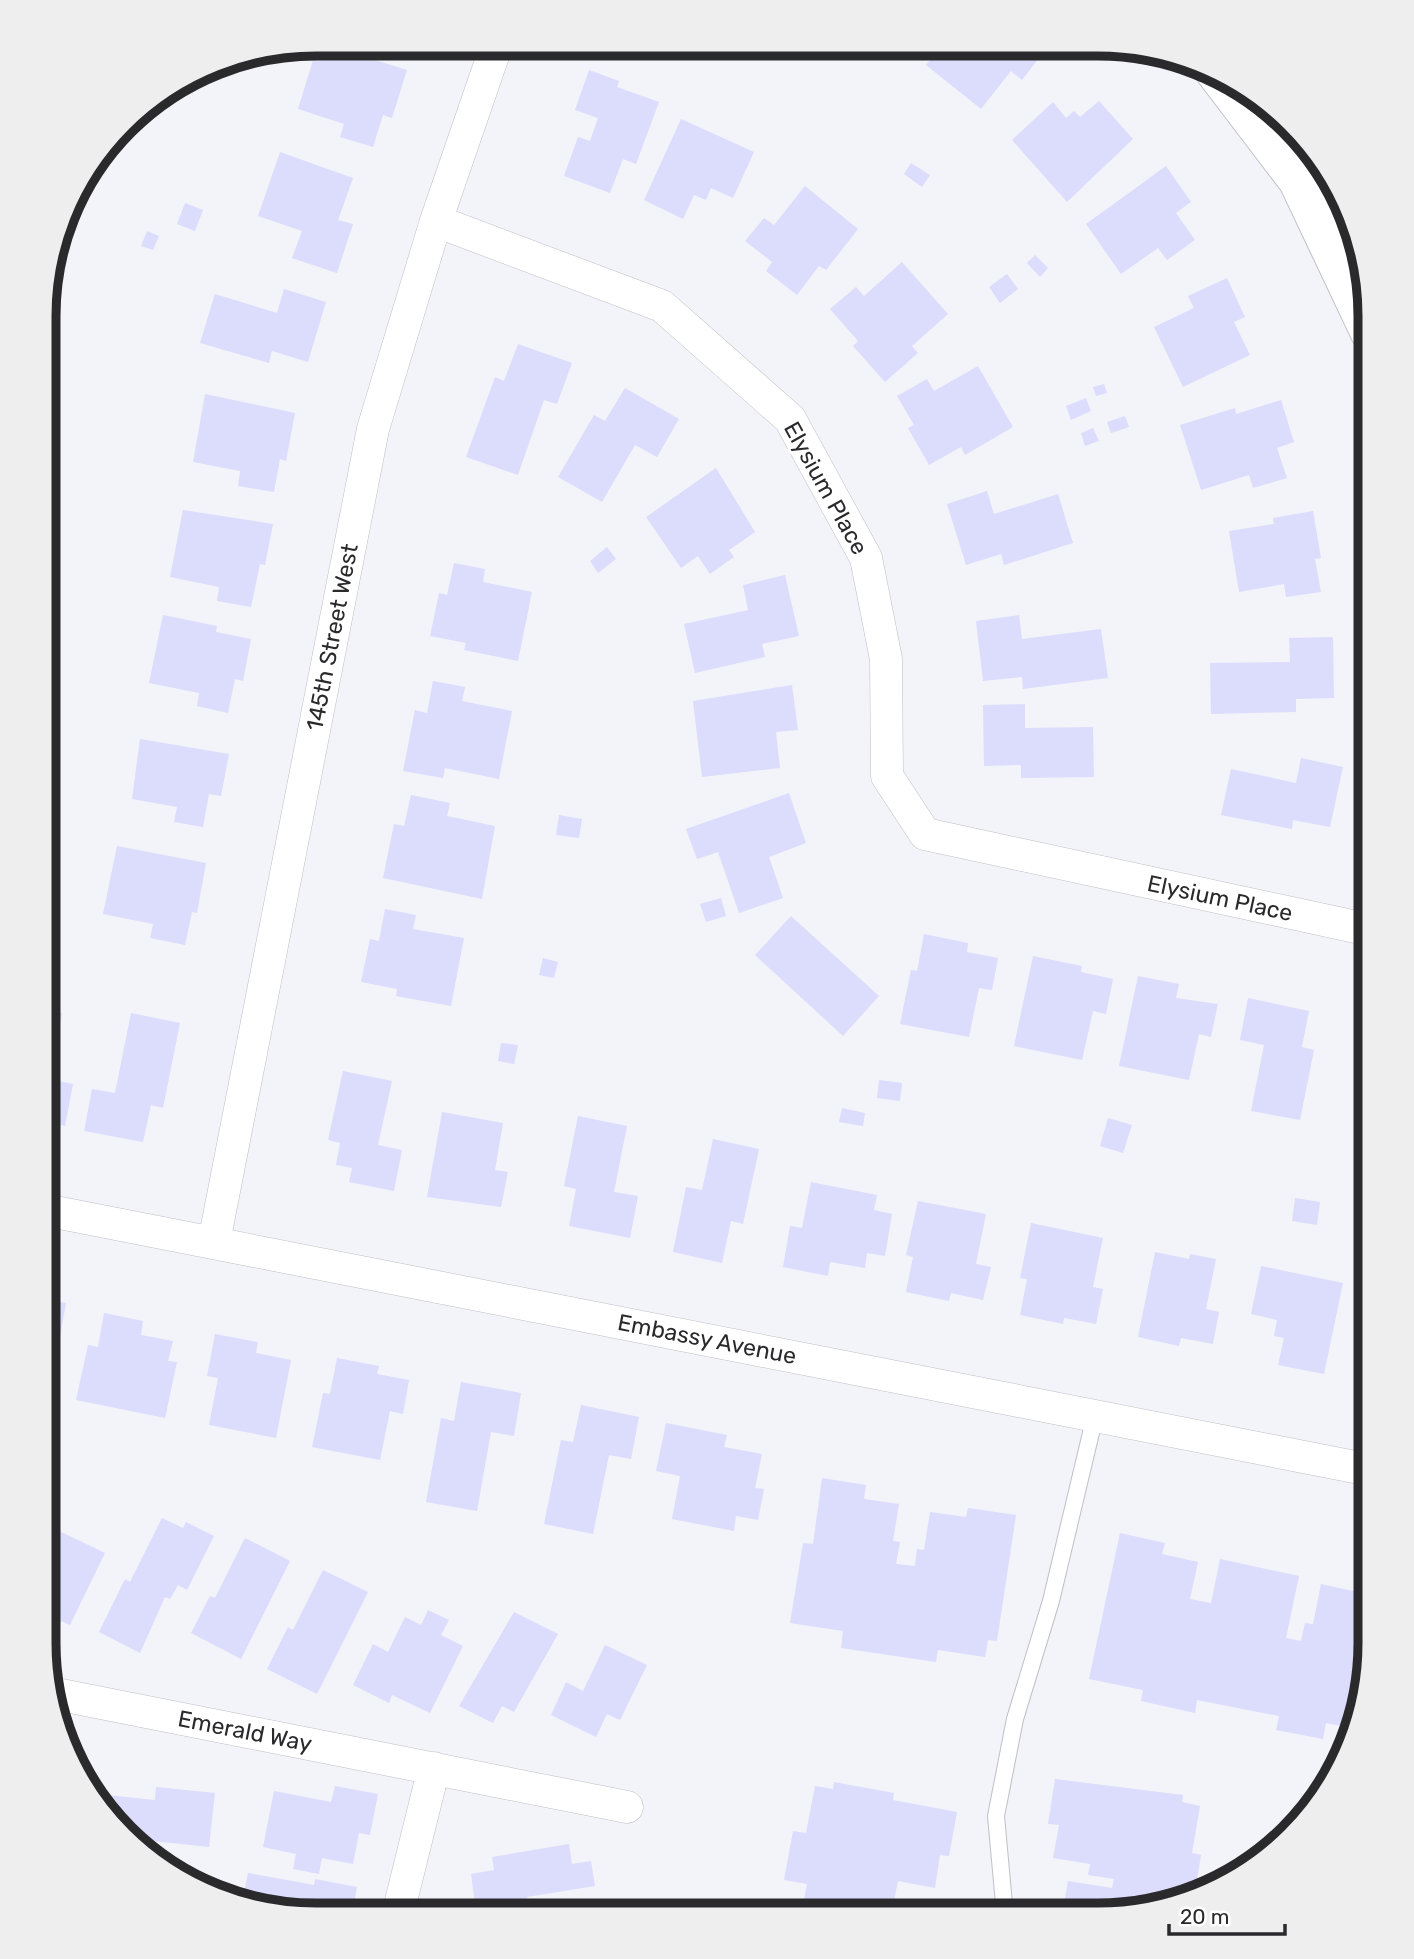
<svg xmlns="http://www.w3.org/2000/svg" width="1414" height="1959" font-family="Rubik,sans-serif">
<style>
.building{fill:#dcdcfc}
.lines{fill:none;stroke-linecap:round;stroke-linejoin:round}
.service-casing{stroke:#bfbfc5;stroke-width:18}
.minor-casing{stroke:#bfbfc5;stroke-width:33}
.tertiary-casing{stroke:#bfbfc5;stroke-width:40}
.service{stroke:#fff;stroke-width:16}
.minor{stroke:#fff;stroke-width:32}
.tertiary{stroke:#fff;stroke-width:38}
.labels{text-anchor:middle;dominant-baseline:central;stroke-width:6;stroke-linejoin:round;paint-order:stroke}
.street-label{font-size:23px;fill:#2a2a2d;stroke:#fff}
.rim{fill:none;stroke:#2a2a2d;stroke-width:9}
</style>
<rect width="100%" height="100%" fill="#f3f3fa"/>
<path class="building" d="M318 44H324L407 70 392 118 383 115 373 147 340 137 344 124 298 109Z
M688 45H714L709 60 686 52Z
M759 45H781L782 50 762 55Z
M941 46H1033L1042 54 1022 80 1011 71 981 109 926 65Z
M589 70 619 81 617 87 659 102 636 164 623 159 610 193 564 176 578 137 590 141 598 118 575 110Z
M1099 101 1133 139 1067 202 1012 140 1053 102 1066 118 1074 111 1080 117Z
M681 119 754 152 733 198 711 188 706 200 694 195 683 219 644 200Z
M280 152 353 178 338 220 353 224 337 273 292 258 302 231 258 216Z
M101 155 82 207 72 203 80 180Z
M911 163 930 175 922 187 904 174Z
M1166 166 1191 202 1176 213 1195 240 1167 260 1158 248 1121 274 1086 224Z
M805 186 858 229 826 270 819 266 797 295 766 271 772 262 745 241 764 218 774 225Z
M185 203 203 210 195 231 177 224Z
M147 231 159 236 153 250 141 246Z
M56 252 67 256 46 310V280Z
M1035 255 1048 268 1040 277 1027 263Z
M902 262 948 314 912 346 918 353 885 382 853 346 858 341 830 309 856 287 864 296Z
M1007 274 1018 289 1000 303 989 287Z
M1227 278 1245 317 1234 322 1250 355 1183 387 1154 327 1194 308 1188 296Z
M284 289 326 302 308 362 272 351 269 363 200 343 215 294 277 313Z
M518 344 572 363 557 404 544 400 518 475 466 457 495 377 504 381Z
M978 366 1013 427 965 455 961 447 929 465 908 428 914 425 897 396 927 379 934 391Z
M1104 384 1107 393 1096 396 1093 387Z
M625 388 679 419 657 457 635 445 602 502 558 477 594 415 605 421Z
M205 394 295 413 286 461 280 459 274 492 238 486 240 471 193 462Z
M1086 398 1091 411 1071 420 1066 406Z
M1281 400 1294 442 1277 448 1287 478 1253 488 1249 475 1201 490 1180 425 1235 408 1236 414Z
M1125 416 1129 427 1111 433 1107 422Z
M1093 428 1099 441 1085 446 1081 433Z
M716 468 755 532 729 550 734 557 710 574 698 556 681 568 646 517Z
M987 491 994 514 1058 494 1073 543 1004 565 1001 554 966 565 947 504Z
M183 510 273 524 265 565 260 564 251 607 217 601 219 587 170 577Z
M1313 511 1321 558 1315 559 1321 592 1286 597 1284 584 1239 592 1229 531 1274 524 1273 518Z
M607 547 616 559 598 573 590 561Z
M454 563 485 569 483 582 532 592 518 661 464 650 466 643 430 636 439 593 447 595Z
M785 575 799 636 762 644 765 657 695 673 684 624 748 610 743 585Z
M163 615 217 626 216 632 251 639 243 681 235 679 228 713 197 706 199 693 149 683Z
M1019 615 1022 639 1101 629 1108 678 1023 689 1022 677 983 681 976 621Z
M1333 637 1334 698 1296 699V712L1211 714 1210 663 1290 662 1289 638Z
M433 681 465 687 462 701 512 711 499 779 445 768 443 778 403 771 415 710 427 713Z
M792 685 798 730 776 732 780 768 702 777 693 701Z
M1025 704V728L1093 727 1094 777 1021 778V765L984 766 983 705Z
M140 739 229 754 221 796 209 794 203 827 174 822 177 807 132 799Z
M1301 758 1343 767 1330 827 1293 820 1292 829 1221 815 1231 769 1296 783Z
M789 793 806 843 769 857 783 898 739 913 718 852 697 859 686 829Z
M411 795 450 803 447 816 495 826 482 899 383 878 394 824 404 826Z
M559 815 582 819 579 838 556 835Z
M117 846 206 863 197 913 192 912 185 945 150 938 153 924 103 914Z
M721 898 726 916 706 922 700 904Z
M385 909 416 915 413 929 464 938 451 1006 396 996 397 989 361 982 370 939 379 941Z
M791 916 879 996 843 1036 755 955Z
M924 934 968 943 967 952 998 958 992 990 979 988 969 1037 900 1024 911 970 917 971Z
M1033 956 1082 966 1081 972 1113 979 1106 1014 1093 1011 1082 1060 1014 1046Z
M543 958 558 962 554 978 539 975Z
M1138 976 1179 984 1176 998 1218 1004 1211 1037 1199 1034 1189 1080 1119 1066Z
M1248 998 1309 1011 1302 1047 1314 1050 1300 1120 1251 1111 1264 1045 1240 1040Z
M45 1010 62 1013 49 1079 73 1084 65 1126 45 1122Z
M131 1013 180 1023 163 1108 151 1105 143 1142 84 1131 92 1089 115 1093Z
M501 1043 518 1045 514 1064 498 1061Z
M343 1071 392 1081 378 1145 402 1150 394 1191 349 1182 352 1168 336 1165 340 1143 328 1140Z
M879 1080 902 1083 900 1101 877 1098Z
M842 1108 865 1113 863 1126 839 1122Z
M442 1112 503 1123 495 1170 508 1172 501 1207 427 1197Z
M578 1116 627 1126 614 1192 638 1196 630 1238 569 1226 576 1189 564 1186Z
M1108 1118 1132 1125 1123 1153 1100 1146Z
M713 1139 759 1149 743 1224 731 1221 722 1263 673 1252 686 1187 702 1190Z
M811 1182 877 1195 874 1210 892 1214 885 1256 867 1253 865 1268 830 1262 828 1276 783 1267 790 1226 802 1228Z
M1295 1198 1320 1202 1317 1225 1292 1221Z
M918 1201 986 1214 976 1264 991 1267 983 1300 951 1293 949 1301 906 1292 913 1257 906 1255Z
M1031 1223 1103 1238 1093 1287 1103 1289 1096 1324 1064 1318 1063 1324 1020 1315 1027 1279 1020 1278Z
M1155 1252 1189 1259 1190 1254 1216 1259 1206 1309 1219 1312 1213 1344 1181 1338 1179 1346 1138 1337Z
M1261 1266 1343 1283 1324 1374 1278 1365 1284 1338 1274 1336 1277 1320 1251 1314Z
M44 1299 66 1303 58 1348 44 1345Z
M104 1313 143 1321 141 1335 173 1341 168 1361 177 1362 165 1418 76 1400 88 1345 98 1347Z
M215 1334 258 1342 256 1353 291 1360 276 1438 209 1425 218 1378 207 1376Z
M337 1358 379 1366 377 1374 409 1380 403 1414 390 1411 380 1460 312 1447 323 1393 330 1394Z
M461 1382 521 1393 514 1436 491 1432 477 1511 426 1502 441 1418 454 1421Z
M581 1405 639 1417 631 1459 609 1455 593 1534 544 1524 561 1440 573 1442Z
M666 1423 727 1435 724 1447 762 1454 755 1488 764 1489 758 1520 736 1516 734 1531 672 1519 680 1476 656 1471Z
M44 1434 51 1435 48 1457 44 1456Z
M822 1478 866 1485 864 1499 899 1504 893 1541 900 1542 896 1564 915 1566 917 1549 924 1550 930 1512 966 1517 968 1508 1016 1515 997 1641 988 1640 985 1657 938 1650 936 1662 841 1648 843 1631 790 1623 803 1543 813 1544Z
M162 1518 183 1528 186 1522 214 1536 187 1590 178 1585 170 1599 165 1597 140 1653 99 1632 125 1579 130 1582Z
M53 1528 105 1553 70 1625 61 1621 55 1633 44 1627V1548Z
M1120 1533 1165 1543 1162 1554 1198 1562 1190 1599 1211 1603 1220 1559 1299 1576 1286 1638 1301 1641 1305 1623 1313 1624 1321 1584 1357 1592 1359 1582 1370 1584V1661L1356 1729 1326 1723 1323 1739 1276 1730 1279 1716 1197 1700 1195 1713 1141 1701 1143 1690 1089 1679Z
M245 1538 290 1561 241 1659 191 1633 210 1596 215 1598Z
M323 1570 368 1592 317 1694 267 1669 288 1627 293 1630Z
M428 1610 449 1620 441 1635 463 1646 430 1713 392 1695 389 1703 353 1685 373 1644 388 1652 405 1617 421 1625Z
M514 1612 558 1634 514 1712 502 1706 493 1723 459 1706Z
M605 1645 647 1665 620 1720 607 1714 596 1737 551 1715 566 1682 583 1691Z
M1055 1779 1183 1795 1182 1802 1200 1806 1192 1853 1201 1855 1195 1893 1098 1915H1062L1068 1881 1112 1888 1114 1879 1088 1875 1090 1864 1053 1858 1059 1825 1048 1824Z
M834 1782 894 1793 893 1800 957 1812 949 1856 940 1855 935 1888 898 1881 894 1900 902 1902 900 1910 911 1912 910 1915 801 1914 807 1884 784 1880 793 1831 806 1833 815 1786 833 1789Z
M335 1786 378 1794 370 1835 359 1833 353 1864 322 1858 319 1874 293 1869 296 1854 263 1847 274 1791 331 1802Z
M156 1787 215 1793 209 1847 134 1839 97 1794 155 1800Z
M569 1844 572 1864 591 1861 595 1886 527 1897 528 1904 476 1912 471 1874 494 1870 492 1857Z
M248 1873 314 1885 315 1879 357 1887 352 1913H281L242 1903Z"/>
<g class="lines">
<defs>
<path id="service" d="M1005 1915 996 1816 1015 1719 1051 1601 1095 1416"/>
<path id="minor" d="M436 221 662 306 790 419 866 558 886 659 887 776 925 834 1370 930
M45 1210 1370 1470
M214 1242 373 429 436 221 497 44
M56 1694 627 1807
M398 1913 434 1768"/>
<path id="tertiary" d="M1215 72 1298 181 1370 333"/>
</defs>
<use href="#service" class="service-casing"/>
<use href="#minor" class="minor-casing"/>
<use href="#tertiary" class="tertiary-casing"/>
<use href="#service" class="service"/>
<use href="#minor" class="minor"/>
<use href="#tertiary" class="tertiary"/>
</g>
<g class="labels">
<g class="street-label">
<text transform="translate(826 488) rotate(61)">Elysium Place</text>
<text transform="translate(332 637) rotate(-79)">145th Street West</text>
<text transform="translate(1220 898) rotate(12)">Elysium Place</text>
<text transform="translate(707 1339) rotate(11)">Embassy Avenue</text>
<text transform="translate(245 1731) rotate(11)">Emerald Way</text>
</g>
</g>
<path d="M0 0H1414V1959H0ZM316 56H1098A260 260 0 0 1 1358 316V1643A260 260 0 0 1 1098 1903H316A260 260 0 0 1 56 1643V316A260 260 0 0 1 316 56Z" fill="#eee" fill-rule="evenodd"/>
<path class="rim" d="M316 56H1098A260 260 0 0 1 1358 316V1643A260 260 0 0 1 1098 1903H316A260 260 0 0 1 56 1643V316A260 260 0 0 1 316 56Z"/>
<path d="M1169 1924v10h116v-10" fill="none" stroke="#2a2a2d" stroke-width="3.5"/>
<text x="1180" y="1924" font-size="21" fill="#2a2a2d" stroke="#ffffff" stroke-width="5" paint-order="stroke">20 m</text>
</svg>
